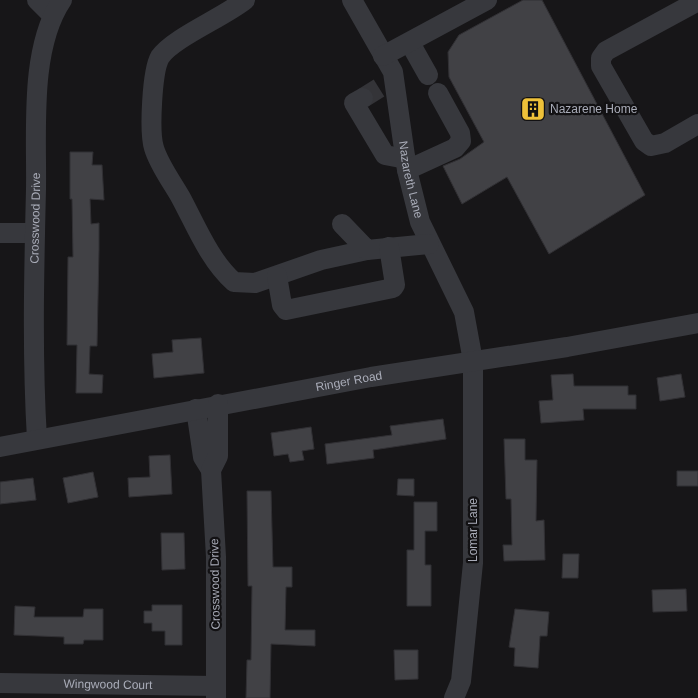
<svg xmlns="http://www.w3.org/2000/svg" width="698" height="698" font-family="Arial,sans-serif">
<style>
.building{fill:#414145;stroke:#313034}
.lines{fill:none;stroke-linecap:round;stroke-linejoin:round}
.minor-tunnel{stroke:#343438;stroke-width:20;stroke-dasharray:20 10;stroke-linecap:butt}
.minor{stroke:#37383d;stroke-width:20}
.labels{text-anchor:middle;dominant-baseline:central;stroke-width:4.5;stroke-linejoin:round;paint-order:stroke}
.poi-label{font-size:12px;fill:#a9acb8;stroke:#121113;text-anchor:start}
.street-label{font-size:12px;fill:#a9acb8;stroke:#121113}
</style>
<rect width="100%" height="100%" fill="#171618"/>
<path class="building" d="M523 0H542L645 195 549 254 507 177 462 204 443 166 460 159 484 142 449 77 448 52 459 35Z
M70 152H93L92 165H102L104 200 90 199 91 224 99 223V250L97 346H90L89 374 103 375 102 393H76L77 345H67L68 257H73L72 199H70Z
M201 338 204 373 154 378 152 354 173 352 172 340Z
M573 374 574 386H628V395H636V409H583L584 420 541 423 539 401 553 400 551 375Z
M681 374 685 397 660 401 657 378Z
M443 419 446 439 373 450 374 458 327 464 325 444 392 435 390 426Z
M311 427 314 449 302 451 304 460 290 462 288 454 274 456 271 433Z
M504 439H525V460H537L536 521 544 520 545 560 504 561 503 545H512L511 499H506Z
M170 455 172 494 129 497 128 478 150 477 149 456Z
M677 471H698V486H677Z
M93 472 98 497 68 503 63 478Z
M33 478 36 500 0 504V482Z
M398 479H414V496L397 495Z
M247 491H271L273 567H292V587H286L285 630H315V646L271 644 270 698H246L247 660H251L252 586H248Z
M414 502H437V531H425V565H431V606H407V550H414Z
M161 533H184L185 569 162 570Z
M563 554H579L578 578H562Z
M686 589 687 611 653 612 652 590Z
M152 605H182V645H165V631H152V623H144V611H152Z
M15 606 35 607 34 617H83L84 609H103V640H84L83 644H64V637L14 635Z
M515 609 549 612 547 636H540L538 668 514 666 515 648 509 647Z
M394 650H418V679L395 680Z"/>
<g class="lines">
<path class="minor-tunnel" d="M363 98 379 88"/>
<g class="minor">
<path d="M37 0 52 15"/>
<path d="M245 0C224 17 173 38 160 57 152 71 149 132 154 148 159 165 172 182 181 198 196 226 210 261 234 282L255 283 321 260 367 250"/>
<path id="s1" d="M352 0 393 72 407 170 420 222 464 312 473 361V563L461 681 454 698"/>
<path d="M698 1 606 51 601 58V66L644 141 651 146 665 143 698 124"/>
<path d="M410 43 428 75"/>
<path d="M383 56 487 0"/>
<path d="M363 98 354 103 385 155 406 159"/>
<path d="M407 170 455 148 461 141 460 133 438 93"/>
<path d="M342 224 367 250 429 244"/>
<path d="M0 233H35"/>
<path d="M277 276 282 305 286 310 393 288 395 285 389 247"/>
<path d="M196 409 203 457 211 470"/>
<path id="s2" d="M37 439C32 356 34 272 36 189 37 132 29 49 62 0"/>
<path id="s3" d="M0 447 371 377 567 347 698 323"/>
<path id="s4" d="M0 683 216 686"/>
<path d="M216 698V557L211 470 218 456V404"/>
</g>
</g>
<defs>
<symbol id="building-square" viewBox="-11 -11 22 22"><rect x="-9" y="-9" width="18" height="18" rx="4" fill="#eec139" stroke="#121113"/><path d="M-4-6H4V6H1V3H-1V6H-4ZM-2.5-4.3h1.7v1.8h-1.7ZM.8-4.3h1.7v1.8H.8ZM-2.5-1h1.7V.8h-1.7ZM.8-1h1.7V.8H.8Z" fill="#111"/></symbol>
</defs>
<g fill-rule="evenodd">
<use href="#building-square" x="519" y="95" width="28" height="28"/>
</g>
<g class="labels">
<g class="poi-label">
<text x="550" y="109">Nazarene Home</text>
</g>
<g class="street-label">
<text stroke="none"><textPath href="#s1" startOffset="192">Nazareth Lane</textPath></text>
<text stroke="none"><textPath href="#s2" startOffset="221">Crosswood Drive</textPath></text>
<text stroke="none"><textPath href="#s3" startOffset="355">Ringer Road</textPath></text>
<text transform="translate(473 530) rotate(-90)">Lomar Lane</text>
<text transform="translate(215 584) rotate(-91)">Crosswood Drive</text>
<text stroke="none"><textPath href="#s4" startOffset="108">Wingwood Court</textPath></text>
</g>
</g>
</svg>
